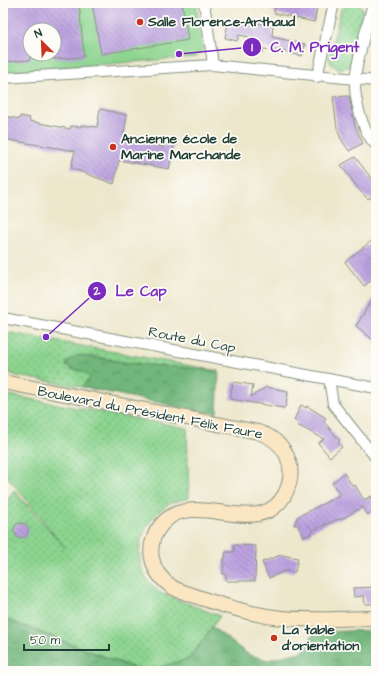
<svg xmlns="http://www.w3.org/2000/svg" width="379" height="674" font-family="'Architects Daughter',sans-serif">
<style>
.grass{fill:url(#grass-dots);stroke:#568862}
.forest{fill:url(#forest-crowns);stroke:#487a57}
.garden{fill:#8cd48f;stroke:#568862;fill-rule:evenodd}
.building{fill:url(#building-back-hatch)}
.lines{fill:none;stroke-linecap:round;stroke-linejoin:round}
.street-casing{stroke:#869280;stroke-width:12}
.secondary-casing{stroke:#869280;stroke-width:16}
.street{stroke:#fff;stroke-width:10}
.secondary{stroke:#fbe6c4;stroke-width:14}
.poi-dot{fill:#c8321e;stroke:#fdfcf7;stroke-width:1.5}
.labels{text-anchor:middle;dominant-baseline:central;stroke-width:3.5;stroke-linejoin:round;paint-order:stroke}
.poi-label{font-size:14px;font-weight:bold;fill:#1f3d34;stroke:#fdfcf7;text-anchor:start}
.street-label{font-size:14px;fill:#1f3d34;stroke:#fdfcf7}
.leader{fill:none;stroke:#7b2cbf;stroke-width:1.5}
.callout-dot{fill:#7b2cbf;stroke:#fdfcf7;stroke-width:1.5}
.mark-label{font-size:12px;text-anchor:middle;font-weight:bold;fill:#fff}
.callout-label{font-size:15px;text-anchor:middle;font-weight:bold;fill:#7b2cbf;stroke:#fdfcf7;stroke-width:3.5;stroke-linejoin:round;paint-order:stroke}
</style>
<defs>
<pattern id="grass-dots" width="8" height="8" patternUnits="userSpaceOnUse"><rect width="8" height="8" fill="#8cd48f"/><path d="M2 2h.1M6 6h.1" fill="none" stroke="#72ad76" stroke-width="1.8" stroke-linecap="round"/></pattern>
<pattern id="forest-crowns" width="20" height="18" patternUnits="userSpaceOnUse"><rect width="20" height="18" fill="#71b67a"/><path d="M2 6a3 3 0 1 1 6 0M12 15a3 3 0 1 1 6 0" fill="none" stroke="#5c9565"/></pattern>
<pattern id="building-back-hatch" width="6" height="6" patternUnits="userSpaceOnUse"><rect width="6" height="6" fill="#bca1e0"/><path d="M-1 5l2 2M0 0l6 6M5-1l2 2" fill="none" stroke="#9884b6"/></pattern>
</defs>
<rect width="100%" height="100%" fill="#fdfcf7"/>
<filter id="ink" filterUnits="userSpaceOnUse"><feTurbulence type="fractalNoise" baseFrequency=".025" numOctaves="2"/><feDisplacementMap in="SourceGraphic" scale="8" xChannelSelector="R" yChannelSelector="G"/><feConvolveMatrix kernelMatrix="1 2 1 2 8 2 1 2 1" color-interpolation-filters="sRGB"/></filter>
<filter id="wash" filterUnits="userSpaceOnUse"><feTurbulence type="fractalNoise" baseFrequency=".012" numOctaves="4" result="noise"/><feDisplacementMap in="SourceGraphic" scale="16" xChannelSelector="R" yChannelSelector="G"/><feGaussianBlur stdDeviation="0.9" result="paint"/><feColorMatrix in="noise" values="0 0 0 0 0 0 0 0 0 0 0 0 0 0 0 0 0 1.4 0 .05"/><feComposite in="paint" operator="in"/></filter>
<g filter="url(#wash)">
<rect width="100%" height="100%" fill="#ede7cc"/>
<path class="grass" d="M347 3 359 4 362 8 363 16 351 64 348 67 338 69 331 64 329 58 341 9Z
M5 332 219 371 128 363 93 356 70 369 85 372 90 378 82 387 17 376 3 370V333Z
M3 394 187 428 189 498C183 500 176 501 171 503 163 507 155 515 150 522 133 546 137 576 160 593L220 616 189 659 143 671 3 618V507L14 490 65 548 3 471Z"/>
<path class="forest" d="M78 355 128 363 219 371 217 413 203 412 82 387 90 378 84 372 66 366 68 361Z
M3 618 141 671H24V667H3Z
M212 627 249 655 268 660 304 651 314 632 376 630V671H143L189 659Z"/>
<path class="garden" d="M3 3H196L203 49 197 57 4 72ZM30 30H54V54H30Z"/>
<g id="blocks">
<path class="building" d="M3 3H79L84 57 54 59V30H30V60L6 62Z
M92 3H182L188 40 101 54Z
M276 3H296L317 8 314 22 274 13Z
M229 18 242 22 273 25 272 37 305 44 302 56 285 52V51L263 49V52L253 51 254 38 239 35 237 41 225 38Z
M349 96 355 126 363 143 349 151 341 139 337 128 333 97Z
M100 109 127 115 123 139 164 147V143L174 145 169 169 119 160 114 184 71 168 75 151 3 139V116L20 119V116L30 118 29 121 70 129 71 126 81 127V125L97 127Z
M355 157 376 184V202L369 197 368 199 360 191 341 165Z
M376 237V277L364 286 345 262Z
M376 293V342L356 326Z
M233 382 253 385 251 397 266 387 288 391 286 406 283 408 230 399Z
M301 405 307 408V406L326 418 324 422 340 441 338 443 342 447 330 457 318 443 324 439 297 425 298 423 294 420Z
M344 473 353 487 355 485 364 500 371 496 374 504 376 503V513L367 514 363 507 339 520 338 519 311 531V534L304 537 298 525H294L297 517 340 495 332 483Z
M24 523 29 529 26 537 18 538 13 531 16 524Z
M234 545 256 546 255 581H226V574H223L224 559H225L226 552H234Z
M281 555 298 558 295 572 284 571 269 578 262 562Z
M376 587V604H365L364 596 354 597 353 588Z"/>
</g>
</g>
<g filter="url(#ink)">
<use href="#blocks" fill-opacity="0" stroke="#869280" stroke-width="1"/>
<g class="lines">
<defs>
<path id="street" d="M204 3 212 57V65
M373 3C367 28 358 54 355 79 354 98 362 132 376 145
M317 77 334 3
M3 78 212 65 376 81
M3 318 376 388
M329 379 333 404 376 458"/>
<path id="secondary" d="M3 382 258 432C270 436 280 442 286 454 292 466 292 479 286 492 262 542 199 490 166 520 155 530 149 544 152 558 154 571 162 580 172 587 178 591 187 593 195 596 223 606 252 615 282 618 313 621 345 618 376 618"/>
</defs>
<use href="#street" class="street-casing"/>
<use href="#secondary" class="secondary-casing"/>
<use href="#street" class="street"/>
<use href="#secondary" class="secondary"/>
</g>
</g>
<g class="poi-dot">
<circle cx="140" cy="22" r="4"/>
<circle cx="113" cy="147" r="4"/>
<circle cx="274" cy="638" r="4"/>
</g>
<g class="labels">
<g class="poi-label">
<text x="148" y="22">Salle Florence-Arthaud</text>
<text x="121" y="139">Ancienne école de<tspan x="121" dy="16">Marine Marchande</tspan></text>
<text x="282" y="630">La table<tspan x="282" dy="16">d'orientation</tspan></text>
</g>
<g class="street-label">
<text transform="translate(192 340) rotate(11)">Route du Cap</text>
<text transform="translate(150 413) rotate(11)">Boulevard du Président Félix Faure</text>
</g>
</g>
<path class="leader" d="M179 54L252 47M46 337L97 291"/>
<g class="callout-dot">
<circle cx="179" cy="54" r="4"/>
<circle cx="46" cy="337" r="4"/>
<circle cx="252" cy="47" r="10"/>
<circle cx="97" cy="291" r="10"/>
</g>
<g class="mark-label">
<text x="252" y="51">1</text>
<text x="97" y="295">2</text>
</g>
<g class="callout-label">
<text x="315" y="52">C. M. Prigent</text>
<text x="141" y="296">Le Cap</text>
</g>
<rect width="379" height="674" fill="none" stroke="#fdfcf7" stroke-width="16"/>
<g transform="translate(42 42) rotate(336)"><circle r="19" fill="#fdfcf7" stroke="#a4b0a9"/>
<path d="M0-3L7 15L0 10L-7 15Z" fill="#c8321e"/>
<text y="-6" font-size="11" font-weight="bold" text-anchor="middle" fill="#1f3d34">N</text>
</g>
<path d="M24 644v6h85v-6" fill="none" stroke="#1f3d34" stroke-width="2"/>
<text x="30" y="644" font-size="12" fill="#1f3d34" stroke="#fdfcf7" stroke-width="3" paint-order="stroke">50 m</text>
</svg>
